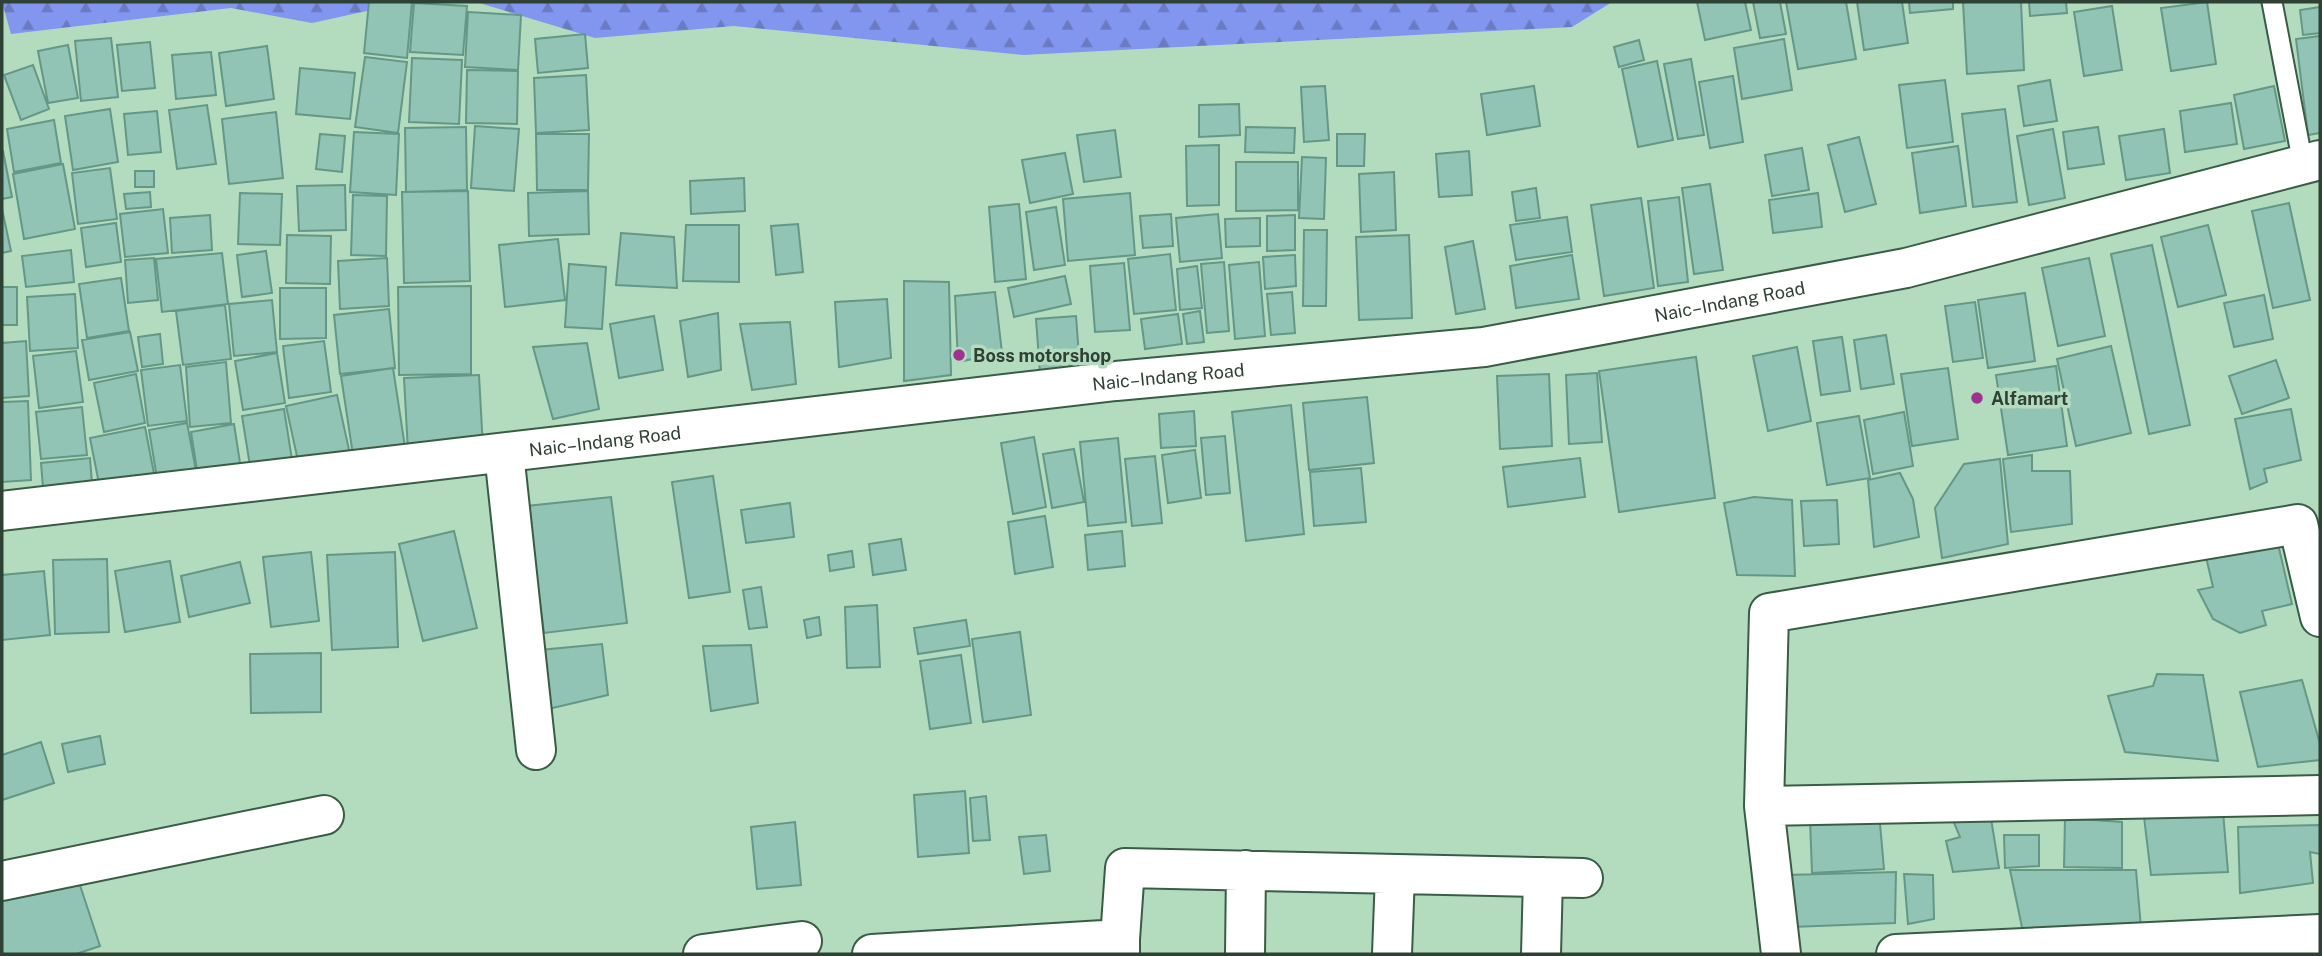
<svg xmlns="http://www.w3.org/2000/svg" width="2322" height="956" font-family="'Public Sans',sans-serif">
<style>
.forest{fill:url(#forest-firs)}
.building{fill:#91c4b4;stroke:#659787;stroke-width:2}
.lines{fill:none;stroke-linecap:round;stroke-linejoin:round}
.service-casing{stroke:#395d44;stroke-width:23}
.minor-casing{stroke:#395d44;stroke-width:42}
.secondary-casing{stroke:#395d44;stroke-width:42}
.service{stroke:#fff;stroke-width:19}
.minor{stroke:#fff;stroke-width:38}
.secondary{stroke:#fff;stroke-width:38}
.poi-dot{fill:#9f3291;stroke:#b3dbbe;stroke-width:2.5}
.labels{text-anchor:middle;dominant-baseline:central;stroke-width:7;stroke-linejoin:round;paint-order:stroke}
.street-label{font-size:18px;fill:#2f4034;stroke:#b3dbbe}
.poi-label{font-size:18px;font-weight:bold;fill:#2f4034;stroke:#b3dbbe;text-anchor:start}
</style>
<defs>
<pattern id="forest-firs" width="22" height="20" patternUnits="userSpaceOnUse" patternTransform="scale(1.75)"><rect width="22" height="20" fill="#8295ef"/><path d="M5 1l3.5 6h-7zM16 11l3.5 6h-7z" fill="#6b7bc2"/></pattern>
</defs>
<rect width="100%" height="100%" fill="#b3dbbe"/>
<path class="forest" d="M2 2H408L312 23 231 8 11 34Z
M476 2H1612L1572 27 1023 55 734 26 595 38Z"/>
<path class="building" d="M369 2H412L407 58 364 53Z
M1697 2H1745L1751 30 1705 40Z
M1753 2H1780L1786 34 1760 38Z
M1786 2H1846L1856 59 1798 69Z
M1857 2H1902L1908 43 1864 50Z
M1909 2H1953V9L1910 13Z
M1963 2H2021L2024 70 1967 74Z
M2029 2H2066L2067 13 2030 16Z
M2207 2 2216 64 2171 71 2161 8Z
M414 3 467 6 463 55 410 52Z
M2112 6 2122 70 2084 76 2074 12Z
M2320 7V33L2303 35 2300 10Z
M468 12 521 15 518 70 465 67Z
M585 34 588 68 538 73 535 39Z
M2320 36V133L2308 135 2296 39Z
M111 38 118 97 81 101 75 41Z
M1784 39 1792 90 1742 99 1734 48Z
M1639 40 1644 60 1619 67 1614 47Z
M150 42 155 88 122 91 117 45Z
M68 45 78 98 48 103 38 51Z
M267 46 274 99 226 106 219 53Z
M211 52 216 95 176 99 172 55Z
M365 57 407 62 398 133 355 127Z
M412 58 462 60 459 124 409 122Z
M1691 59 1704 135 1678 139 1664 64Z
M1657 61 1673 140 1638 147 1622 69Z
M33 65 49 109 21 120 4 75Z
M300 68 355 73 350 119 296 114Z
M467 70 518 71 517 124 466 123Z
M586 75 589 130 536 133 534 78Z
M1733 76 1743 142 1710 148 1699 82Z
M1945 80 1953 142 1907 148 1899 85Z
M2050 80 2057 121 2024 126 2018 86Z
M1325 86 1329 140 1304 142 1301 87Z
M1534 86 1540 126 1487 135 1481 94Z
M2274 86 2285 141 2244 149 2234 95Z
M2231 103 2237 144 2185 152 2180 111Z
M1239 104 1240 135 1199 137V105Z
M207 105 216 164 177 169 169 110Z
M110 109 118 162 73 170 65 116Z
M2005 109 2017 202 1973 207 1962 114Z
M157 111 161 152 128 155 124 114Z
M276 112 283 178 229 184 222 119Z
M54 120 61 163 14 172 7 129Z
M475 126 519 129 514 191 471 188Z
M466 127 467 190 406 192 405 128Z
M1246 127 1295 128 1294 153 1245 152Z
M2098 127 2104 164 2068 169 2063 132Z
M2053 129 2065 198 2029 205 2017 136Z
M2164 129 2170 173 2126 180 2119 136Z
M1115 130 1121 177 1084 182 1077 135Z
M354 132 399 134 396 195 350 192Z
M320 134 345 136 342 172 316 169Z
M536 134H589L588 190H537Z
M1337 134H1365L1364 166H1337Z
M1859 137 1876 204 1845 212 1828 145Z
M1219 145V205L1187 206 1186 146Z
M1958 146 1966 206 1920 213 1912 153Z
M1802 148 1809 190 1772 196 1765 155Z
M3 151 12 197 2 199V151Z
M1469 151 1472 195 1439 197 1436 154Z
M1065 153 1073 194 1030 203 1022 160Z
M1302 157 1326 158 1324 219 1299 218Z
M1236 162H1298V210L1236 211Z
M63 164 75 229 24 239 13 174Z
M110 168 117 219 78 224 72 173Z
M135 171H154V187H135Z
M1394 172 1396 230 1361 232 1359 174Z
M744 178 745 211 691 214 690 181Z
M1710 184 1723 270 1694 274 1682 188Z
M345 185 346 230 299 231 297 186Z
M1536 188 1540 218 1516 221 1512 192Z
M468 191 470 281 404 283 402 192Z
M588 191 589 234 529 236 528 193Z
M150 192 151 207 126 209 124 194Z
M240 193 282 194 280 245 238 244Z
M1130 193 1135 255 1068 261 1063 199Z
M1818 193 1822 227 1773 233 1769 200Z
M353 195 387 196 386 256 351 255Z
M1679 197 1688 282 1658 286 1648 201Z
M1641 198 1654 288 1604 296 1591 205Z
M2289 203 2310 300 2273 308 2252 211Z
M1019 204 1026 279 995 282 989 207Z
M1056 207 1065 265 1034 270 1026 212Z
M2 209 11 251 2 253Z
M163 209 168 253 125 257 120 214Z
M1171 214 1173 246 1143 248 1140 216Z
M1218 214 1222 258 1180 262 1176 218Z
M210 215 212 250 172 253 170 218Z
M1295 215V250L1267 251V216Z
M1567 217 1572 252 1516 260 1510 225Z
M1260 218V246L1226 247 1225 219Z
M116 223 121 262 86 267 81 228Z
M798 224 803 272 776 275 771 226Z
M686 225H739V282L683 281Z
M2208 225 2226 295 2178 307 2161 237Z
M1304 230H1327L1326 306H1303Z
M621 233 674 237 677 288 616 285Z
M287 235 331 236 330 284 286 283Z
M1409 235 1412 318 1359 320 1356 237Z
M558 239 565 300 505 307 499 245Z
M1473 241 1485 309 1456 314 1445 247Z
M2152 245 2190 425 2149 434 2111 254Z
M71 250 74 282 26 287 22 256Z
M266 251 272 293 242 297 237 255Z
M222 253 228 304 162 312 156 259Z
M1170 254 1176 310 1134 314 1128 259Z
M1295 255 1296 286 1265 289 1263 257Z
M1572 255 1579 299 1516 308 1510 266Z
M154 258 158 300 128 303 125 260Z
M387 258 389 306 340 309 338 261Z
M2089 258 2105 336 2058 346 2042 268Z
M1224 262 1229 331 1207 333 1201 264Z
M1259 262 1265 336 1235 339 1229 265Z
M1124 263 1130 330 1095 332 1090 266Z
M569 264 606 267 602 329 565 327Z
M1197 266 1202 308 1180 310 1177 269Z
M1065 276 1071 304 1014 317 1008 288Z
M121 278 129 331 87 338 79 284Z
M904 281 949 282 951 375 904 381Z
M471 286V374L399 375 398 287Z
M2 287H17V325H2Z
M280 288H326V338L280 339Z
M995 292 1002 353 958 362 955 296Z
M1292 292 1295 333 1271 335 1267 294Z
M2025 293 2035 361 1988 368 1978 300Z
M75 294 78 348 30 351 27 297Z
M2264 295 2273 339 2234 347 2224 303Z
M887 299 891 358 839 367 835 302Z
M272 300 277 352 234 356 229 304Z
M1975 302 1983 358 1953 362 1945 306Z
M225 305 231 359 183 365 176 311Z
M389 309 395 368 340 374 334 315Z
M1200 311 1204 342 1187 344 1183 314Z
M718 313 721 370 688 377 680 321Z
M1178 314 1182 344 1145 349 1141 319Z
M654 316 663 370 619 378 610 324Z
M1076 316 1080 369 1040 373 1036 319Z
M790 322 796 384 752 390 740 324Z
M130 332 138 371 89 380 82 340Z
M160 334 163 364 142 367 138 337Z
M1886 335 1894 384 1861 389 1854 340Z
M1842 337 1850 391 1821 395 1813 341Z
M26 341 29 396 2 398V343Z
M324 341 331 392 289 398 283 346Z
M587 343 599 409 553 419 533 347Z
M2111 346 2131 433 2076 446 2057 359Z
M1797 347 1811 421 1768 431 1753 356Z
M76 351 83 402 39 408 33 356Z
M277 353 285 403 243 410 235 361Z
M1696 357 1715 498 1619 512 1599 371Z
M2276 360 2289 398 2242 414 2229 376Z
M226 362 231 423 190 427 186 367Z
M180 365 187 421 148 426 141 370Z
M2056 366 2067 446 2008 455 1996 375Z
M393 368 405 447 353 455 341 376Z
M1948 368 1958 439 1912 446 1901 374Z
M1597 373 1602 442 1569 444 1566 375Z
M136 374 145 423 104 432 94 383Z
M1549 374 1552 446 1500 449 1497 376Z
M479 375 483 448 408 452 404 378Z
M337 395 351 459 300 470 286 406Z
M1367 397 1374 463 1309 470 1303 403Z
M28 401 31 480 2 482V402Z
M1291 405 1304 534 1246 541 1232 412Z
M82 407 87 455 41 459 36 412Z
M284 409 293 466 251 472 242 416Z
M2291 409 2301 460 2264 469 2267 482 2250 489 2235 419Z
M1194 411 1196 446 1161 448 1159 414Z
M1904 412 1913 466 1873 474 1864 420Z
M1859 416 1870 478 1827 485 1817 423Z
M187 423 197 476 158 484 149 430Z
M234 424 242 476 199 483 191 432Z
M145 427 156 484 101 494 90 438Z
M1225 436 1230 493 1206 495 1201 438Z
M1034 437 1046 507 1013 514 1001 443Z
M1118 438 1126 522 1088 526 1080 442Z
M1074 449 1084 502 1052 508 1043 454Z
M1195 450 1201 498 1168 503 1162 455Z
M2032 455V471H2070L2072 524 2011 532 2003 459Z
M1155 456 1162 523 1132 526 1125 459Z
M90 458 93 496 44 500 41 463Z
M1580 458 1585 497 1508 507 1503 467Z
M2000 459 2008 544 1942 558 1935 508 1964 464Z
M1361 468 1366 522 1314 526 1310 472Z
M1900 473 1913 499 1919 537 1874 547 1868 480Z
M713 476 730 592 689 598 672 482Z
M611 497 627 623 544 633 527 506Z
M1754 497 1792 500 1795 576 1737 575 1724 503Z
M1837 500 1839 544 1804 546 1801 501Z
M790 503 794 537 746 543 741 510Z
M1045 516 1053 567 1015 574 1008 522Z
M454 531 477 628 423 641 399 544Z
M1122 531 1125 566 1088 570 1085 535Z
M901 539 906 570 873 575 869 544Z
M2278 544 2292 604 2262 611 2266 625 2240 633 2213 619 2198 590 2213 587 2206 557Z
M852 551 854 567 830 571 828 555Z
M311 552 319 621 271 627 263 557Z
M395 552 398 647 332 650 327 555Z
M107 559 109 632 55 634 53 560Z
M170 561 180 622 125 632 115 571Z
M240 562 250 603 189 617 181 576Z
M44 571 50 635 2 640V575Z
M761 587 767 627 749 629 743 590Z
M877 605 880 667 847 668 845 607Z
M819 617 821 635 807 638 804 620Z
M966 620 970 646 918 654 914 628Z
M1020 632 1031 715 983 722 972 639Z
M602 644 608 695 544 710 540 650Z
M751 645 758 703 711 711 703 646Z
M321 653V712L251 713 250 654Z
M961 655 971 723 930 729 920 661Z
M2157 674 2203 675 2218 761 2125 752 2108 696 2153 686Z
M2302 680 2320 744V760L2258 767 2240 692Z
M100 736 105 764 68 772 62 744Z
M41 742 54 783 2 800V755Z
M965 791 969 853 918 857 914 795Z
M986 796 990 840 973 841 970 798Z
M2223 811 2228 872 2151 875 2144 817Z
M1879 812 1884 869 1812 873 1810 819Z
M1990 812 1999 868 1953 872 1946 841 1960 837 1950 813Z
M2065 818 2122 822V868L2064 867Z
M795 822 801 885 757 889 751 827Z
M2320 825V854L2310 852 2313 883 2240 893 2238 827Z
M1046 835 1050 871 1024 874 1019 837Z
M2004 835H2039V866L2005 868Z
M2010 870H2136L2141 928 2023 932Z
M1896 872 1895 923 1792 927 1786 875Z
M76 873 100 946 76 954H2V896Z
M1904 874 1933 875 1934 919 1908 924Z"/>
<g class="lines">
<defs>
<path id="service" d="M2272 2 2303 164"/>
<path id="minor" d="M504 453 536 750
M1764 806 2320 795
M2 881 324 815
M1120 939 1125 868 1583 878
M703 954 802 941
M872 954 1120 939V954
M1245 954 1246 870
M1392 954 1395 874
M1541 954 1543 877
M1781 954 1764 806 1769 613 2298 524 2320 617
M1896 954 2320 934"/>
<g id="secondary">
<path id="s1" d="M2 511 1116 381 1484 347 1906 268 2320 160"/>
</g>
</defs>
<use href="#service" class="service-casing"/>
<use href="#minor" class="minor-casing"/>
<use href="#secondary" class="secondary-casing"/>
<use href="#service" class="service"/>
<use href="#minor" class="minor"/>
<use href="#secondary" class="secondary"/>
</g>
<g class="poi-dot">
<circle cx="959" cy="355" r="7"/>
<circle cx="1977" cy="398" r="7"/>
</g>
<g class="labels">
<g class="street-label">
<text stroke="none"><textPath href="#s1" startOffset="1741">Naic–Indang Road</textPath></text>
<text stroke="none"><textPath href="#s1" startOffset="1174">Naic–Indang Road</textPath></text>
<text stroke="none"><textPath href="#s1" startOffset="607">Naic–Indang Road</textPath></text>
</g>
<g class="poi-label">
<text x="973" y="355">Boss motorshop</text>
<text x="1991" y="398">Alfamart</text>
</g>
</g>
<rect width="2322" height="956" fill="none" stroke="#2f4034" stroke-width="7"/>
</svg>
